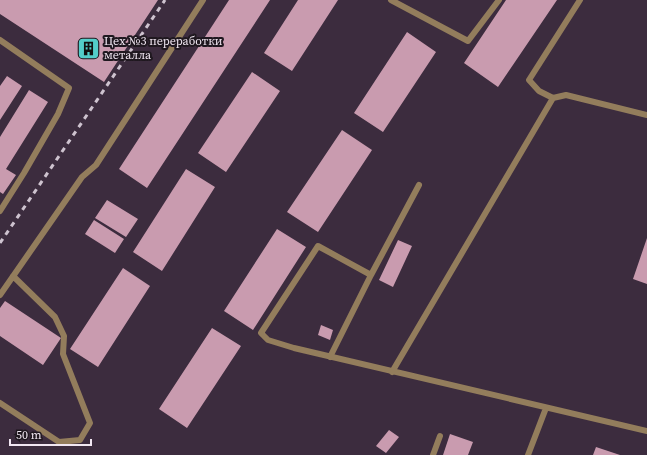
<svg xmlns="http://www.w3.org/2000/svg" width="647" height="455" font-family="'Source Serif 4',serif">
<style>
.building{fill:#c99baf}
.lines{fill:none;stroke-linecap:round;stroke-linejoin:round}
.service{stroke:#937d5c;stroke-width:6}
.rail{stroke:#cec3cf;stroke-width:3;stroke-dasharray:5 5;stroke-linecap:butt}
.labels{text-anchor:middle;dominant-baseline:central;stroke-width:4;stroke-linejoin:round;paint-order:stroke}
.poi-label{font-size:12px;fill:#f1e7f2;stroke:#1f181f;text-anchor:start}
</style>
<rect width="100%" height="100%" fill="#3c2c3e"/>
<path class="building" d="M0 0H158L104 82 0 14Z
M229 0H270L147 188 119 169Z
M298 0H338L292 71 264 53Z
M506 0H557L498 87 464 63Z
M407 32 436 52 383 132 354 113Z
M252 72 280 91 226 172 198 153Z
M7 76 22 86 0 120V86Z
M29 90 48 102 6 169 16 175 3 194 0 192V137Z
M342 130 372 150 318 232 287 212Z
M186 169 215 187 162 271 133 252Z
M107 200 138 219 126 237 95 218Z
M94 220 124 239 115 253 85 234Z
M277 229 306 247 253 330 224 311Z
M647 238V284L633 279Z
M398 240 412 246 393 287 379 280Z
M123 268 150 286 98 367 70 349Z
M5 301 61 338 43 365 0 336V308Z
M321 325 333 330 330 340 318 335Z
M212 328 241 346 187 428 159 409Z
M389 430 399 437 386 453 376 446Z
M450 434 473 442 468 455H443Z
M596 447 620 455H593Z"/>
<g class="lines">
<path class="service" d="M391 0 468 41 499 0
M0 40 69 88 58 114 24 173 0 211
M553 98 539 91 529 80 580 0
M371 275 419 185
M0 295 82 177 96 165 203 0
M330 357 371 275 318 246 261 333 268 340 294 348 647 431
M392 372 553 98 566 95 647 115
M0 403 59 442 80 440 90 423 63 354 64 336 55 317 13 276
M433 455 440 436
M528 455 546 408"/>
<path class="rail" d="M0 243 165 0"/>
</g>
<defs>
<symbol id="building-square" viewBox="-11 -11 22 22"><rect x="-9" y="-9" width="18" height="18" rx="4" fill="#53cdc9" stroke="#1f181f"/><path d="M-4-6H4V6H1V3H-1V6H-4ZM-2.5-4.3h1.7v1.8h-1.7ZM.8-4.3h1.7v1.8H.8ZM-2.5-1h1.7V.8h-1.7ZM.8-1h1.7V.8H.8Z" fill="#111"/></symbol>
</defs>
<g fill-rule="evenodd">
<use href="#building-square" x="76" y="36" width="25" height="25"/>
</g>
<g class="labels">
<g class="poi-label">
<text x="104" y="41">Цех №3 переработки<tspan x="104" dy="14">металла</tspan></text>
</g>
</g>
<path d="M10 439v6h81v-6" fill="none" stroke="#f1e7f2" stroke-width="2"/>
<text x="16" y="439" font-size="12" fill="#f1e7f2" stroke="#1f181f" stroke-width="3" paint-order="stroke">50 m</text>
</svg>
